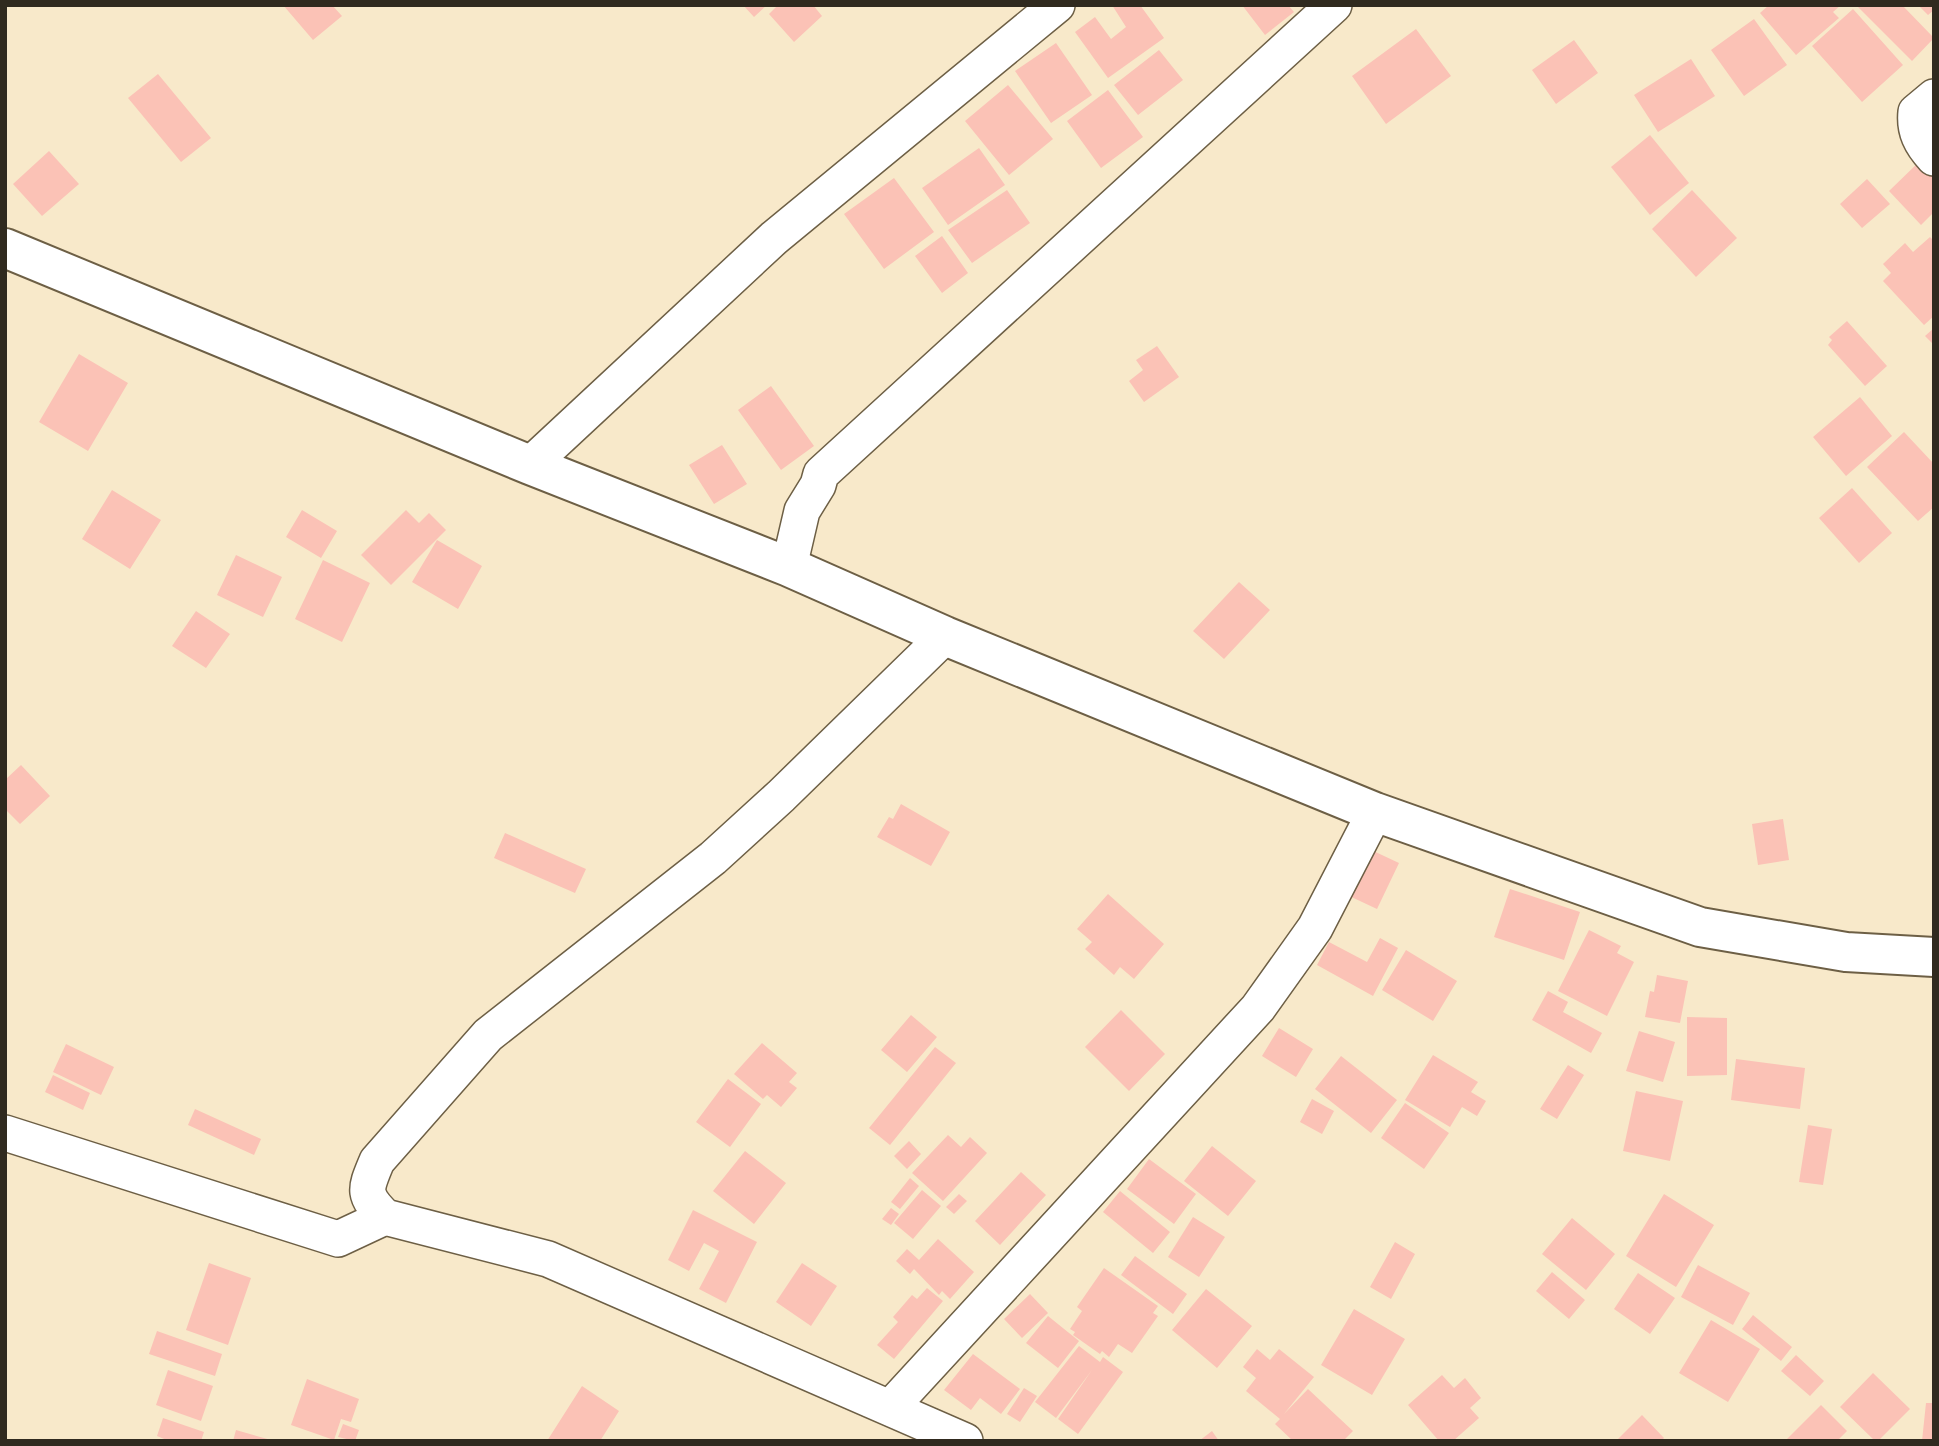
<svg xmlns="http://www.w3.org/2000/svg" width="1939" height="1446" font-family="'Roboto Condensed',sans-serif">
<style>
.building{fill:#fbc2b6}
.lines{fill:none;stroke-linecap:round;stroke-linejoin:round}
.street-casing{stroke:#6d5f45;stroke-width:38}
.secondary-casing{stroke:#6d5f45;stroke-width:42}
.street{stroke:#fff;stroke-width:35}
.secondary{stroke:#fff;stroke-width:38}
</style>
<rect width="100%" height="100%" fill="#f8e9ca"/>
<path class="building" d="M283 5H332L342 16 313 40Z
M743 5H767L754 17Z
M778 5H813L822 16 794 42 769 14Z
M1112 5H1140L1164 38 1108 78 1075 32 1095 17 1111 39 1126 27Z
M1242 5H1288L1294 12 1265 35Z
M1769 5H1841L1833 12 1839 18 1796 55 1760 13Z
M1856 5H1902L1934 38 1912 61Z
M1918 5H1934V10L1928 15Z
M1853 9 1903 65 1862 102 1812 46Z
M1754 19 1787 65 1744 96 1711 50Z
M1416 29 1451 76 1386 124 1352 76Z
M1574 40 1598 73 1556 104 1532 70Z
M1056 43 1092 95 1051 123 1015 71Z
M1159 50 1183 80 1138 115 1114 85Z
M1691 59 1715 96 1658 132 1634 95Z
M158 74 211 138 181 162 128 98Z
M1008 85 1053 139 1009 175 965 121Z
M1108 90 1143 137 1101 168 1067 121Z
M1650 135 1689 183 1650 215 1611 167Z
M979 148 1005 185 948 225 922 188Z
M49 151 79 184 42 216 13 184Z
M1921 160 1934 173V212L1921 225 1889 191Z
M894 178 934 232 884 269 844 214Z
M1867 179 1890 204 1862 228 1840 204Z
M1007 190 1030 223 972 263 948 230Z
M1692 190 1737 238 1696 277 1652 229Z
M942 236 968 273 942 293 915 256Z
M1930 237 1934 241V316L1924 325 1883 281 1891 273 1883 264 1905 243 1913 252Z
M1847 321 1887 366 1865 386 1828 345 1832 340 1829 337Z
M1934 328V345L1925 336Z
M1157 346 1179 377 1144 402 1129 381 1143 370 1136 360Z
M79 354 128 383 88 451 39 422Z
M771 386 814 446 781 470 738 410Z
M1860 397 1892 436 1846 476 1813 437Z
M1904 432 1934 464V507L1918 521 1867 467Z
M722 445 747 484 714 504 689 465Z
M1852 488 1892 533 1859 563 1819 518Z
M112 490 161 520 130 569 82 539Z
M302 510 337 531 321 558 286 537Z
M406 510 419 523 429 513 446 530 391 585 361 555Z
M437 540 482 566 458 609 412 582Z
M236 555 282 577 263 617 217 595Z
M323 560 370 583 342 642 295 619Z
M1239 582 1270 610 1224 659 1193 631Z
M196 611 230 634 206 668 172 646Z
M21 765 50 796 20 824 5 809V780Z
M901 804 950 832 931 866 877 837 889 817 893 819Z
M1783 819 1789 860 1758 865 1752 824Z
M505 833 586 869 575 893 494 858Z
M1367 848 1399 863 1377 909 1345 894Z
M1510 889 1580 912 1564 960 1494 937Z
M1108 894 1164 944 1134 979 1120 967 1114 975 1085 949 1092 942 1077 929Z
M1589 930 1621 946 1617 953 1634 962 1607 1016 1558 991Z
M1380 938 1398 948 1373 996 1317 965 1329 942 1367 962Z
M1406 950 1457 981 1433 1021 1382 990Z
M1657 975 1688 981 1680 1023 1645 1017 1650 991 1654 992Z
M1548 991 1568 1002 1563 1012 1602 1033 1591 1053 1532 1020Z
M1121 1010 1165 1054 1129 1091 1085 1047Z
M911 1015 937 1037 907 1072 881 1050Z
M1687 1017 1727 1018V1075L1687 1076Z
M1279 1028 1313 1049 1296 1077 1262 1056Z
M1639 1031 1675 1042 1663 1082 1626 1071Z
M762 1043 797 1073 789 1082 797 1088 781 1107 767 1095 763 1099 734 1074Z
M66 1044 114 1067 101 1095 53 1072Z
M935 1047 956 1063 890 1145 869 1128Z
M1433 1055 1478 1082 1471 1092 1486 1101 1477 1116 1462 1107 1450 1127 1405 1100Z
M1341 1056 1397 1100 1371 1133 1315 1089Z
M1736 1059 1805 1068 1800 1109 1731 1100Z
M1568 1065 1584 1075 1557 1119 1540 1109Z
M53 1075 90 1093 83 1110 45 1092Z
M728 1079 761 1104 730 1147 696 1122Z
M1636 1091 1683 1101 1670 1161 1623 1151Z
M1312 1099 1334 1111 1322 1134 1300 1122Z
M1405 1103 1449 1133 1424 1169 1381 1138Z
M195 1109 261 1139 254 1155 188 1125Z
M1808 1125 1832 1129 1823 1185 1799 1182Z
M948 1135 961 1147 970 1137 987 1153 943 1201 912 1173Z
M909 1141 921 1154 907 1169 894 1156Z
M1212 1146 1256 1181 1228 1216 1184 1181Z
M745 1151 786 1183 754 1224 713 1191Z
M1149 1159 1196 1194 1174 1224 1127 1189Z
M1021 1172 1046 1195 1000 1245 975 1221Z
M910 1178 919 1186 900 1209 891 1202Z
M922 1190 941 1206 913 1239 894 1223Z
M1120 1191 1170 1232 1153 1253 1103 1212Z
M959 1194 967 1201 954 1214 946 1207Z
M1664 1194 1714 1225 1676 1287 1626 1256Z
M891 1208 899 1214 891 1225 882 1219Z
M693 1210 757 1242 726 1303 699 1289 719 1251 704 1243 689 1271 668 1260Z
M1193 1217 1225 1237 1199 1277 1168 1257Z
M1572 1218 1615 1254 1586 1290 1542 1254Z
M938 1239 974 1272 950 1299 942 1291 939 1295 914 1269 910 1274 896 1261 907 1249 919 1260Z
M1395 1242 1415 1254 1391 1299 1370 1287Z
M1135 1256 1187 1294 1173 1314 1121 1275Z
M209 1263 251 1278 228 1345 186 1330Z
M802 1263 837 1286 811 1326 776 1302Z
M1698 1265 1750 1293 1733 1325 1681 1297Z
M1104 1268 1158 1306 1153 1313 1158 1316 1132 1353 1118 1344 1109 1357 1102 1351 1100 1354 1073 1335 1075 1332 1070 1329 1082 1311 1077 1307Z
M1552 1272 1585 1300 1569 1319 1536 1291Z
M1638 1273 1675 1298 1650 1334 1614 1309Z
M927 1288 943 1301 894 1359 877 1345 898 1322 893 1317 912 1295 917 1299Z
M1206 1289 1252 1326 1217 1368 1172 1330Z
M1030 1294 1048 1313 1022 1338 1004 1319Z
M1354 1309 1405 1339 1372 1395 1321 1365Z
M1753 1315 1792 1347 1781 1361 1742 1329Z
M1048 1316 1079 1341 1058 1368 1026 1343Z
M1711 1320 1760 1349 1728 1402 1679 1373Z
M157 1331 222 1354 215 1376 149 1354Z
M1079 1346 1100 1362 1103 1357 1123 1372 1078 1434 1058 1419 1092 1370 1056 1418 1035 1402Z
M1257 1349 1270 1360 1279 1349 1314 1377 1284 1414 1308 1389 1353 1431 1343 1441H1293L1275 1424 1280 1419 1246 1391 1256 1378 1243 1367Z
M973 1354 1020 1389 1001 1414 980 1398 971 1410 944 1390Z
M1796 1355 1824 1381 1810 1396 1781 1371Z
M168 1370 213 1386 201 1421 156 1405Z
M1873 1373 1910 1409 1878 1441H1875L1840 1407Z
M1442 1375 1454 1388 1465 1378 1481 1398 1470 1408 1479 1418 1453 1441H1439L1408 1405Z
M307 1379 359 1399 351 1422 341 1419 334 1440 291 1425Z
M582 1386 619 1411 600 1441H547Z
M1024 1388 1037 1396 1020 1422 1007 1414Z
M1926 1403H1934V1441H1922Z
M1821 1405 1847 1431 1837 1441H1785Z
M1642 1415 1664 1438 1661 1441H1616Z
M163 1418 204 1432 201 1441H169L157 1436Z
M343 1424 359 1430 355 1441 338 1437Z
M236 1430 271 1440 270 1441H233Z
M1212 1431 1219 1441H1199Z"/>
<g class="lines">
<defs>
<path id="street" d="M1934 97 1916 112C1914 131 1921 144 1934 158
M530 465 774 238 1057 5
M789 567 802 511 818 485 821 474 1334 5
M945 636 781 796 713 858 488 1035 377 1161C365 1190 362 1194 385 1217L548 1259 965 1441
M5 1133 338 1239 385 1217
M890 1408 1258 1008 1315 928 1375 812"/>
<path id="secondary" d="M5 248 530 465 789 567 945 636 1375 812 1700 927 1846 952 1934 957"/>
</defs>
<use href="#street" class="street-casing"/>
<use href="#secondary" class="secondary-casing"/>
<use href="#street" class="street"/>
<use href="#secondary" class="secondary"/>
</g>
<rect width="1939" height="1446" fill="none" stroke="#302a1f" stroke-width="14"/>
</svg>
